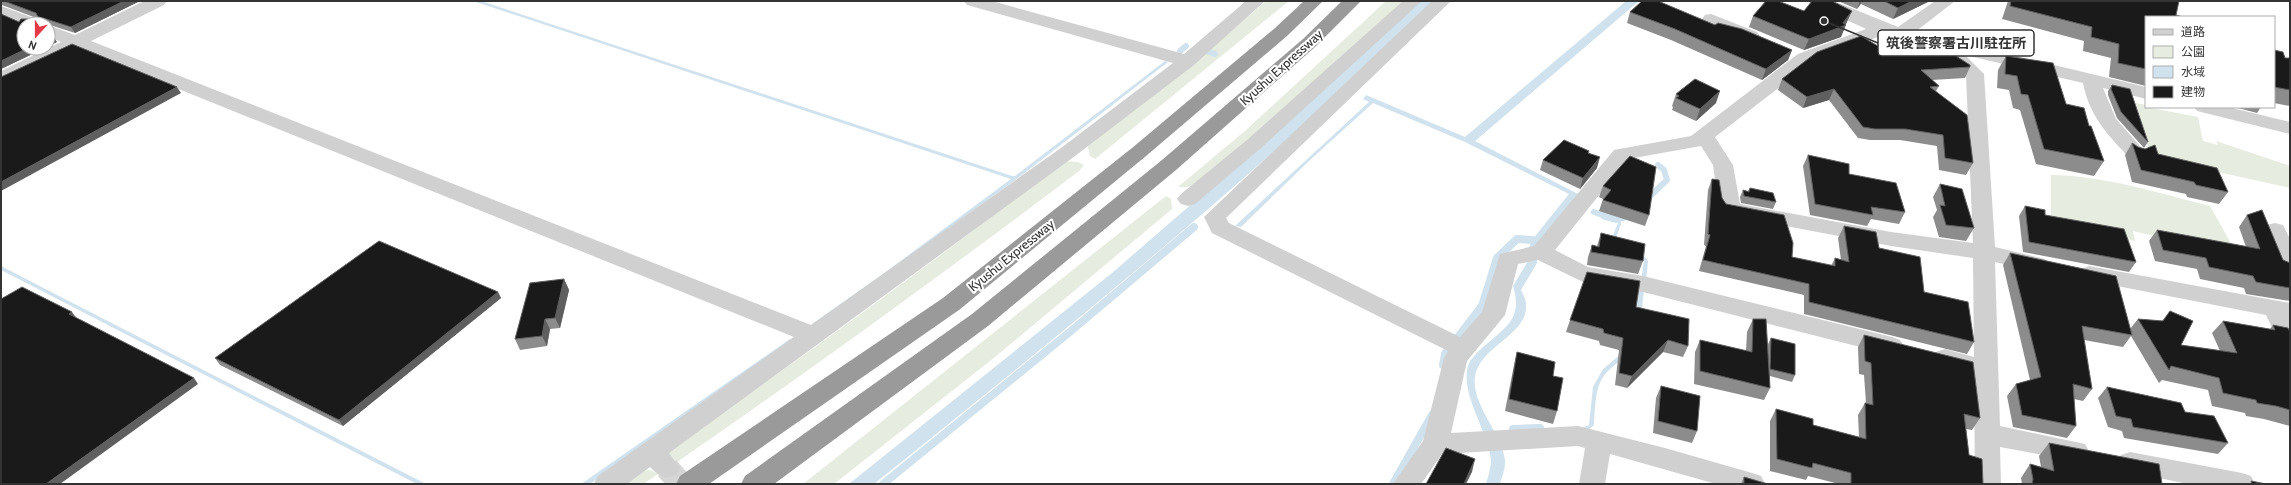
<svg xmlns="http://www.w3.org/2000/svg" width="2291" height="485" font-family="Cabin,'Noto Sans JP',sans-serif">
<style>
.green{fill:#e6ecdf}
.water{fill:#cfe2ee}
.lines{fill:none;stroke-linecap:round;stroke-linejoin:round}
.stream-far1{stroke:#cfe2ee;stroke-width:6}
.stream{stroke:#cfe2ee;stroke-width:8}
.minor-tunnel{stroke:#d6d6d6;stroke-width:24;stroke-dasharray:24 12;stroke-linecap:butt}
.minor{fill:#d0d0d0;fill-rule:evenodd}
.highway{fill:#9a9a9a;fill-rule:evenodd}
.wall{fill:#8c8c8c}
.shaded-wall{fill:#5f5f5f}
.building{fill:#1a1a1a;stroke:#5f5f5f}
.labels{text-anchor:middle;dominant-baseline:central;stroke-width:4;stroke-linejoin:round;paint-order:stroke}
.street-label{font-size:13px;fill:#333;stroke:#fff}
.leader{fill:none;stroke:#333;stroke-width:1.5}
.callout-dot{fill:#333;stroke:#fff;stroke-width:1.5}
.callout{fill:#fff;stroke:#333;stroke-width:1.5}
.callout-label{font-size:14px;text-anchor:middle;font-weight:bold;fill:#333}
</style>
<rect width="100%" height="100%" fill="#fff"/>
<path class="green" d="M1266 1H1289L1095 159 1090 156 1087 144 1210 49Z
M1386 1H1410L1200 182 1187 187H1178L1245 131Z
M2136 103 2146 105V107L2198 117 2203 141 2218 145 2216 141 2290 166V188L2151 157Z
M1063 161 1078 162 1084 165 1079 171C947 271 813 368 677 462L669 455V450C803 357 935 262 1063 161Z
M2051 175C2105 176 2158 193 2210 206L2238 256 2133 231 2135 241 2051 223Z
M1166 196 1171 199 1172 209 995 357 834 484H803Z
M650 470 658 474 643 484H617L633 473Z"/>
<path class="water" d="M473 1H481L1012 176H1015L1165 61 1168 62 1018 178 816 325 812 324 883 274 1011 179Z
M1418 1H1435C1259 174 1066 330 874 484H849L1112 273 1255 149Z
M1623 1H1639L1475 141 1580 195 1536 247 1537 263 1521 290C1523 294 1526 300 1526 304 1529 335 1479 346 1475 377 1471 404 1501 432 1505 460 1506 467 1502 477 1500 484H1486C1488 477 1491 468 1491 460 1488 431 1460 394 1468 366 1470 359 1478 352 1483 347 1506 327 1523 319 1513 286L1528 261 1529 248 1532 240 1569 194 1465 142 1373 103 1310 160 1241 227 1235 226 1369 102 1363 99 1366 95 1465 137 1625 2Z
M1620 219 1621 224 1616 238 1645 257 1648 261 1646 281H1641L1644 261 1612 238 1618 223 1616 220Z
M1 266 59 296 426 484H417L1 270Z
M1638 290 1644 291 1637 350C1597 375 1597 379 1594 425L1586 432 1582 428 1589 425 1593 387 1603 369 1620 355Z
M790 339 794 341 645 448 590 484H581Z"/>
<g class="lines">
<path class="stream-far1" d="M1180 51 1186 46
M1206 51 1215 54
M1646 200 1667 180 1664 170 1658 165
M1594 212 1608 217
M1624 217 1629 214"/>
<path class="stream" d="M1605 216 1616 219 1626 216
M1443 365 1445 354 1482 306 1497 258 1517 239 1532 240
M1513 429 1540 428
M883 484 1071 331 1194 227
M1393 484 1432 415"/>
<path class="minor-tunnel" d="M667 468 681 484"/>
<path class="minor" d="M144 1H167L164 5 91 41 811 325 1061 148 1173 63 967 5 964 1H992L1184 54 1246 1H1265L1194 65 1075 156 669 453 680 468 676 475C664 480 659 476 650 467L627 484H594L598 476 794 337 77 48 1 84V71L61 42 48 36V25L75 35Z
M1403 1H1422L1261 148 1195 204 1188 206 1181 204 1177 199 1181 194 1247 140Z
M1432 1H1451L1226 218 1229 223 1460 337 1482 312 1500 254 1534 246 1614 150 1691 136 1798 54 1866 29 1814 5 1811 1H1834L1898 27 1935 1H1955L1915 32 2146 87V99L2103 88 2116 119 2147 154 2144 158 2137 160 2130 158C2108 136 2089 115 2083 83L1965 55 1984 74 1995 247 2045 259 2048 264 2045 269 2037 272 1995 262 2000 426 2085 444 2089 451 2085 458 2076 461 2000 447 2001 484H1975L1974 375 1936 364 1933 358 1936 352 1945 349 1974 357 1973 258 1891 246 1722 214 1719 209 1713 165 1701 146 1628 159 1555 250 1588 267 1643 276 1892 337 1900 340 1904 346 1900 352 1892 355 1643 292 1583 282 1538 260 1518 264 1505 315 1467 361 1451 433 1578 426 1665 448 1752 473 1761 476 1765 484H1716L1610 454 1605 484H1579L1585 448 1578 446 1442 454 1421 484H1393L1423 441 1444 358 1448 351 1212 233 1204 217ZM1883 35 1936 48 1966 75 1973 243 1891 232 1740 204 1733 165 1715 137 1812 62Z
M1 6 39 20 42 24H24V27L1 17Z
M1711 14 1757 32 1760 36 1757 40 1751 41 1705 23 1702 19 1705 15Z
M2194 107H2228L2290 122V134L2197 111Z
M2275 223 2283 225 2290 239V271L2282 268 2264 230 2267 225Z
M2089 266 2290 303V351L2282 348 2266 315 2081 279 2078 274 2081 269Z
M2130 452 2242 473 2251 476 2255 484H2188L2130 472 2121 469 2117 462 2121 455Z"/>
<path class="highway" d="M1304 1H1323L1287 36 1146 156 959 310 709 484H676L680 476 943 298 1132 148 1275 28Z
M1342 1H1361L1315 47 1176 170 988 326 774 484H741L745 476 972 314 1162 160 1303 39Z"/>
</g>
<path class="wall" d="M1 1H140L75 33 47 24H24V48H45L1 69V14L19 22 39 19 2 5H1Z
M1838 1H1930L1893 19 1861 4 1857 9Z
M2008 1H2179L2146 17V86L2109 77 2111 58 2083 51 2084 41 2002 19Z
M1804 11 1847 22 1845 25 1841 37 1804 50 1749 27 1753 16Z
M1630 12 1715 25 1792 50 1788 60 1762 80 1671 40 1627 23Z
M2274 50 2285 58H2290V106L2274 103Z
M1888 52 1970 67 1965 78 1932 80 1939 86 1936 91 1973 163 1966 175 1939 170 1937 146 1900 140H1870L1858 138 1829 100 1803 108 1778 90 1782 79Z
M2006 56 2066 104 2089 126 2104 161 2094 176 2036 164 2020 110 2013 108 2009 90 1997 88 1998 70Z
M2112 85 2148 142 2144 148 2117 118 2108 95V91Z
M1676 94 1716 103 1696 121 1672 110 1673 107 1672 106Z
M2234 107H2261L2257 113Z
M2132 143 2138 147 2158 154 2228 192 2219 204 2187 197 2186 194 2132 182 2125 155Z
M1808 155 1849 174 1905 212 1899 224 1871 219 1867 226 1810 215 1803 166Z
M1630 156 1649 215 1645 226 1599 211 1603 199 1599 197 1603 186Z
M1543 160 1597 168 1580 189 1540 170Z
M1712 179 1722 198 1726 204 1792 257 1831 266 1835 258 1841 260 1838 238 1844 226 1879 248 1974 342 1967 354 1804 314V295L1699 271 1706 246 1704 245 1708 190Z
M1940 184 1974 228 1966 241 1939 237 1933 217 1937 210 1933 197Z
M1750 188 1776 202 1773 209 1741 203 1740 197 1743 190 1748 191Z
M2025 206 2045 215 2136 262 2129 272 2023 252 2019 216Z
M2247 215 2283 260 2290 263V301L2246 294 2244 288 2200 279 2197 269 2155 261 2149 241 2157 230 2246 247 2239 227Z
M1601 233 1643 261 1638 274 1587 265 1588 257 1592 245 1597 246Z
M2010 253 2130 329 2138 319 2162 321 2170 311 2181 345 2220 351 2212 333 2223 321 2270 329 2273 325 2290 332V426L2264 419 2246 416 2245 413 2212 406 2208 390 2162 380 2159 383 2131 336 2123 347 2084 340 2092 389 2083 401 2074 399 2076 426 2067 438 2013 427 2007 396 2016 384 2030 380 2003 265Z
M564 279 569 290 560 328 550 329 547 346 520 350 515 339Z
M498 292 501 298 343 426 220 365 215 358Z
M1636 307 1688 346 1683 357 1663 352 1627 388 1615 385 1619 350 1600 345 1599 341 1566 332 1570 320Z
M1753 319 1768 344 1771 338 1795 375 1792 382 1770 376V388L1764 400 1694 384 1695 352 1700 340 1746 351 1747 332Z
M1864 335 1980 418 1972 430 1966 429 1969 455 1983 484H1839L1808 476 1806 480 1770 471V421L1776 409 1813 425 1859 437 1858 415 1865 403H1866L1864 375 1859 374 1858 347Z
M1517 352 1553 376 1557 411 1553 424 1505 411 1514 365Z
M1661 386 1697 431 1692 443 1653 433 1656 398Z
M2107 387 2185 412 2228 443 2218 454 2124 438 2122 431 2108 427 2098 398Z
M2049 443 2162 484H2022L2021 478 2030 464 2041 467 2039 456Z
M1744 477 1768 484H1741Z"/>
<path class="shaded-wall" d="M124 1H140L75 33 71 27Z
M1860 1H1862L1857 9Z
M1912 1H1930L1893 19 1898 8Z
M1852 11 1847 22 1845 26 1846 25 1841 37 1804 50 1809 39 1843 23Z
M43 18 47 24H43Z
M53 36 57 42 48 47V39Z
M28 48H45L1 69V61Z
M1792 50 1788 60 1762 80 1766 69Z
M177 87 181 93 1 191V182Z
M1834 89 1829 100 1803 108 1807 97Z
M1720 91 1716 103 1696 121 1700 109Z
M1600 157 1597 168 1580 189 1583 178Z
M564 279 569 290 560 328 555 318Z
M498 292 501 298 343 426 339 420Z
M72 312 77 319 69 314Z
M545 319 550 329 547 346 542 336Z
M1668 340 1663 352 1627 388 1632 376Z
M194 378 198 384 60 484H46Z
M1475 459 1472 472 1466 484H1464Z"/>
<path class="building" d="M4 1H124L71 27 43 18V24H24V48H28L1 61V14L19 22 21 19H39L36 13Z
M1642 1H1658L1715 25 1718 23 1742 29 1792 50 1766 69 1675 29 1630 12Z
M1766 1H1778L1804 11 1812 1H1832L1852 11 1843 23 1846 25 1809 39 1753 16Z
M1884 1H1912L1898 8Z
M2011 1H2179L2176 15 2183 17H2146V69L2118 63 2119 44 2091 37 2092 27 2010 6Z
M48 33 53 36 48 39Z
M1861 36 1888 52 1931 40 1970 65V67L1921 70 1939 86 1930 87 1967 115 1973 163 1945 158 1943 135 1905 129H1875L1863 127 1834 89 1807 97 1782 79 1817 52Z
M72 44 177 87 1 182V77Z
M2274 50 2283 52 2285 58H2290V90L2274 87Z
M2006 56 2053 63 2066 104 2084 108 2089 126H2091L2104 161 2044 149 2028 95 2021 94 2017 76 2005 74Z
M1695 79 1720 91 1700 109 1676 98 1679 96 1676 94Z
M2112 85 2130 89 2148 142 2121 112 2111 89Z
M1564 140 1589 151 1588 153 1600 157 1583 178 1543 160Z
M2132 143 2138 147 2145 149 2155 145 2158 154 2217 168 2228 192 2196 185 2194 182 2141 170Z
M1808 155 1849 164V174L1896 183 1905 212 1871 207 1873 215 1815 204Z
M1630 156 1656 167 1649 215 1603 200 1611 190 1603 186Z
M1712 179 1719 180 1722 198 1726 204 1784 215 1793 243 1792 257 1835 266V258L1849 262 1844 226 1876 232 1879 248 1920 257 1924 292 1968 302 1974 342 1809 302V284L1703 260 1710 235 1708 234Z
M1940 184 1962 189 1974 228 1946 225 1940 205 1945 206Z
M1750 188 1773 193 1776 202 1744 196 1743 190 1749 192Z
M2025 206 2045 210V215L2124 229 2136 262 2029 242Z
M2262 210 2283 260 2290 263V288L2256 282 2253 276 2209 267 2206 258 2163 250 2157 230 2260 249 2247 215Z
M1601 233 1645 244 1643 261 1591 252 1592 245 1599 247Z
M379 241 498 292 339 420 215 358Z
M2010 253 2116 276 2132 335 2082 326 2092 389 2073 384 2076 426 2022 415 2016 384 2041 377Z
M1587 272 1640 281 1636 307 1689 319 1688 346 1668 340 1632 376 1619 373 1623 338 1604 333 1603 329 1570 320Z
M564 279 555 318 545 319 542 336 515 339 530 283Z
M22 287 72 312 69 314 194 378 46 484H1V299Z
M2170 311 2193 321 2181 345 2237 353 2223 321 2275 330 2273 325 2288 328 2290 332V410L2276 406 2257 403 2256 400 2223 393 2219 378 2171 366 2169 370 2138 319 2163 321Z
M1753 319H1766L1770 388 1700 371V340L1752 352Z
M1864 335 1973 362 1980 418 1964 414 1969 455 1982 459 1983 484H1851V473L1813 463 1812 468 1777 459 1776 409 1813 419V425L1866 439 1865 403 1873 405 1871 363 1865 361Z
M1771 338 1795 344V375L1770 369Z
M1517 352 1555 362 1553 376 1563 378 1557 411 1509 399Z
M1661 386 1700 396 1697 431 1658 421Z
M2107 387 2181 403 2185 412 2214 416 2228 443 2133 427 2131 419 2116 416Z
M2049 443 2159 464 2162 484H2032L2033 479 2030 464 2054 471Z
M1446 448 1475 459 1464 484H1426Z
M1744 477 1768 484H1744Z
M2251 481 2266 484H2252Z"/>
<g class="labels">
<g class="street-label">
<text transform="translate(1281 67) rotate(-42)">Kyushu Expressway</text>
<text transform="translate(1011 255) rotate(-39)">Kyushu Expressway</text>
</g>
</g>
<path class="leader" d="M1824 21L1878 43"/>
<circle class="callout-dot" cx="1824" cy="21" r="4"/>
<rect class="callout" x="1878" y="30" width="156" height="26" rx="4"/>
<g class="callout-label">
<text x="1956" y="48">筑後警察署古川駐在所</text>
</g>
<rect width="2291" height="485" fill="none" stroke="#333333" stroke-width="4"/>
<rect x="2145" y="16" width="130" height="92" fill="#ffffff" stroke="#adadad"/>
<rect x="2153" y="29" width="20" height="6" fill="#d0d0d0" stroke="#adadad"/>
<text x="2181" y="36" font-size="12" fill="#333333">道路</text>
<rect x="2153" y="46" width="20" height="12" fill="#e6ecdf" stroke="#adadad"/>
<text x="2181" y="56" font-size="12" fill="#333333">公園</text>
<rect x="2153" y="66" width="20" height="12" fill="#cfe2ee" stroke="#adadad"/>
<text x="2181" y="76" font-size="12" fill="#333333">水域</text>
<rect x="2153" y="86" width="20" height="12" fill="#1a1a1a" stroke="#adadad"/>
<text x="2181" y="96" font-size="12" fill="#333333">建物</text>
<g transform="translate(36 36) rotate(201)"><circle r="19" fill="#ffffff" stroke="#adadad"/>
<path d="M0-3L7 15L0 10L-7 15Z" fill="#e63946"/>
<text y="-6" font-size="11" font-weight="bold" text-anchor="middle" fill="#333333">N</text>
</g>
</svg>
